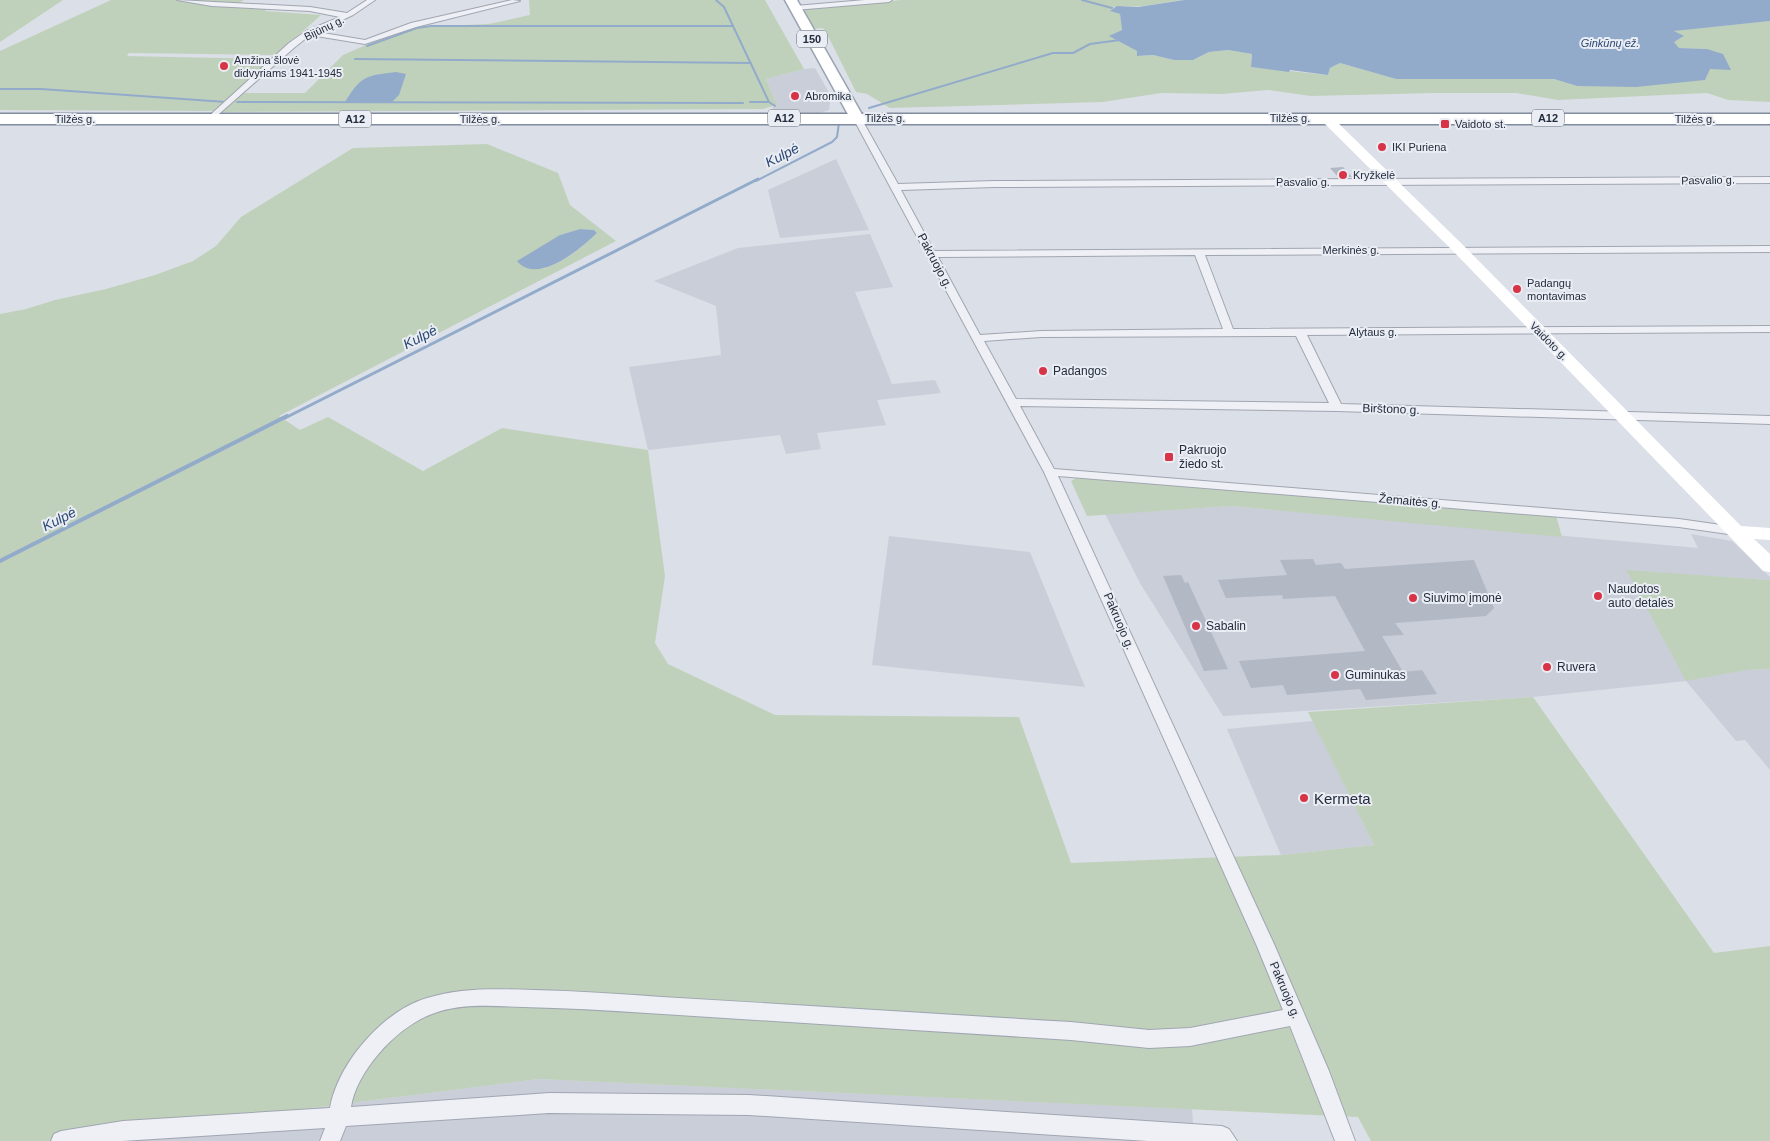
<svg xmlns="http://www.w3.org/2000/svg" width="1770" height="1141" font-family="Arial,sans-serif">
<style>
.built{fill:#c9ced9}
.green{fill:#c0d1bb;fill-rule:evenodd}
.water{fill:#93abca}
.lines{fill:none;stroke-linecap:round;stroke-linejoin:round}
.stream-far2{stroke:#93abca;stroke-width:2}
.stream-far1{stroke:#93abca;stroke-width:3}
.stream{stroke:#93abca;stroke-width:4}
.building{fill:#b2b8c4}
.street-casing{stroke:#a0a6b1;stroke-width:2}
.primary-casing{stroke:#99a3b3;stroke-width:3}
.highway-casing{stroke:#818c9e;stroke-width:3}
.street{fill:#eef0f5;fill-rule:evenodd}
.secondary{fill:#fff;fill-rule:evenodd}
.primary{fill:#fff;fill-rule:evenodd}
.highway{fill:#fff;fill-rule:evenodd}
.poi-dot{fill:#d73547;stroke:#eaeef4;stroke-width:2}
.labels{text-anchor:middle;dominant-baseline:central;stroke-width:4;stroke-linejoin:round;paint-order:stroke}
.far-street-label{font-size:11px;fill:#242c3d;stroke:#eaeef4}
.shield{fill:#eaeef4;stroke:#5f6674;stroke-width:1}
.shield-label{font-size:11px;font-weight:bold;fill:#242c3d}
.far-water-label{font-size:11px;font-style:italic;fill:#2c4974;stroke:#eaeef4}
.far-poi-label{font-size:11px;fill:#242c3d;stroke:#eaeef4;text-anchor:start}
.street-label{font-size:12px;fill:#242c3d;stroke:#eaeef4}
.poi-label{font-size:12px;fill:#242c3d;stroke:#eaeef4;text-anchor:start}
.water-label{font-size:14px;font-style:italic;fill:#2c4974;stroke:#eaeef4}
.near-poi-label{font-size:15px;fill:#242c3d;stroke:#eaeef4;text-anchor:start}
</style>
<rect width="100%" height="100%" fill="#dbdfe7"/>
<path class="built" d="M815 68 831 96 829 110 820 113 772 112 773 107 777 105 766 79 804 69Z
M836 159 869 230 780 238 768 190Z
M870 234 893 287 855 292 892 384 935 380 941 393 877 400 886 425 817 433 821 449 786 454 780 435 648 450 629 367 721 355 716 306 654 281 738 248Z
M1231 506 1698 548 1691 534 1732 541 1770 577V580L1627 571 1746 670 1770 669V770L1745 740 1736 741 1686 681 1533 697 1223 716 1140 583 1105 514Z
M889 536 1030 552 1085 687 872 665Z
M1313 721 1374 845 1281 855 1227 729Z
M539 1079 1192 1109 1194 1141H53Z"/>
<path class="green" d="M0 0H63L0 42Z
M111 0H244L239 3 269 6 265 11 321 15 276 55 129 53 127 56 271 59 215 111 0 110V51Z
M529 0H765L804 69 766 79 777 105 763 109 222 112 244 93H305L343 55 384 37 415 27 489 24 530 15Z
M902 0H1184C1164 2 1144 8 1124 6 1118 6 1114 6 1111 11L1120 14 1122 30 1110 36 1137 51 1138 56 1153 55 1174 60H1193L1209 52 1228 50 1252 54 1251 67 1328 75 1330 68 1340 63 1396 79H1554L1577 86 1707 49 1679 48 1673 42 1683 37 1673 32 1679 30 1770 21V102L1728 100 1707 93 1558 100 1516 93H1437L1311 96 1268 90 1222 94 1161 93 1103 102 890 108 867 94 856 92 827 34 823 28 811 29 799 8Z
M487 144 558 173 570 205 616 241 279 416 300 430 328 417 423 471 502 428 648 450 665 576 655 643 668 664 775 715 1019 717 1071 863 1281 855 1374 845 1308 712 1533 697 1714 953 1770 946V1141H1371L1358 1117 539 1079 53 1141H0V314L26 309 55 300 106 289 155 275 193 261 216 246 241 217 353 148ZM580 229 594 230 597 233C582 248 564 262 543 269L560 235Z
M1076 478 1224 485 1555 512 1562 537 1231 506 1087 516 1071 481Z
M1626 570 1770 580V669L1746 670 1686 681Z"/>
<path class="water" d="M1184 0H1770V21L1674 31 1684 36 1674 42 1679 48 1707 49 1723 54 1731 70 1710 69 1705 80 1636 87 1577 86 1554 79H1396L1340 63 1330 68 1328 75 1290 70 1289 72 1251 67 1252 54 1228 50 1209 52 1193 60H1174L1153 55 1137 56V51L1109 36 1122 30 1120 14 1110 11 1117 6 1138 7Z
M396 72 406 74 399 95 391 103 345 102C362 75 365 76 396 72Z
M580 229 594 230 597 233C582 248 537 286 517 261L560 235Z"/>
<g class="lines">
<path class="stream-far2" d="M716 0 724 7 769 102
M1082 0 1112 8
M367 46 417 28 431 26H732
M355 59 751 63
M0 89H41L226 102
M237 102 743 103
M750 102H769L775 106
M869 108 1053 53H1073L1090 44 1120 40
M756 181 832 142 837 137 839 123"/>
<path class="stream-far1" d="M285 418 758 179"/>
<path class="stream" d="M0 561 287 416"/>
</g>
<path class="building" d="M1343 167 1352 177H1338L1330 168Z
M1313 559 1316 565 1341 563 1345 569 1474 560 1494 608 1486 616 1395 623 1404 635 1382 636 1403 672 1422 670 1437 694 1366 700 1360 689 1287 695 1283 685 1251 688 1239 661 1365 651 1335 596 1283 599 1282 595 1226 598 1218 580 1287 575 1280 560Z
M1181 575 1185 583 1188 582 1228 669 1204 671 1163 576Z"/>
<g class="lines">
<defs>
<path id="street" d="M177 0 310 7 347 13 367 0H375L353 15 317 32 365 40 411 23 512 0 520 1 416 27 365 44 310 35 295 47 211 121H208V117L289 43 306 31 340 17 310 11 212 6Z
M865 0H892L889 2 795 10 792 8 795 6Z
M854 116 861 118 898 184 994 181 1770 177V183L994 187 901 190 934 251 1770 246V252L1205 255 1233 329 1770 326V332L1307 335 1341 404 1770 416V424L1337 411 1020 406 1054 469 1679 519 1735 527 1742 531 1735 535 1679 527 1598 520 1058 476 1274 944 1329 1071 1355 1141H1335L1290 1026 1190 1046 1149 1048 1071 1040C930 1031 788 1022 647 1013 606 1010 565 1008 523 1007 494 1006 460 1003 432 1014 397 1027 357 1070 351 1107L549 1093 749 1095 1222 1126 1229 1129 1237 1141H1148L749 1115 549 1113 346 1126 340 1141H320L325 1128 122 1141H51L54 1134 61 1131 123 1121 330 1108C338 1063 383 1011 427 998 462 987 498 989 534 990 577 991 620 994 662 997 799 1005 935 1014 1071 1022L1149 1030 1190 1028 1283 1010 1256 944 1044 472 853 118ZM1195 255 1223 329 1041 331 980 335 938 257ZM1296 336 1329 403 1016 399 984 341 1041 337Z"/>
<path id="primary" d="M785 0H797L864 118 862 121H852L850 118Z"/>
<path id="highway" d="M0 114H1770V124H0Z"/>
</defs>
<use href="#street" class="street-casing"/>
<use href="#primary" class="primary-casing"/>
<use href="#highway" class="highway-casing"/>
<use href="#street" class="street"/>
<path class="secondary" d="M1326 114 1330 115 1465 247 1741 526 1770 528V540L1754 539 1770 554V572L1763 571 1455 253 1322 121 1320 118Z"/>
<use href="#primary" class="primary"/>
<use href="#highway" class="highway"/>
</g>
<g class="poi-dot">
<circle cx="224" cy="66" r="5"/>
<circle cx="795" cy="96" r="5"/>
<rect x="1440" y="119" width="10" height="10" rx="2.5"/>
<circle cx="1382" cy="147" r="5"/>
<circle cx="1343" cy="175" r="5"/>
<circle cx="1517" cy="289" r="5"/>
<circle cx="1043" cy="371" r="5"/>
<rect x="1164" y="452" width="10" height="10" rx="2.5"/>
<circle cx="1598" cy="596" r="5"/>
<circle cx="1413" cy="598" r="5"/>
<circle cx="1196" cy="626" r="5"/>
<circle cx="1547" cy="667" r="5"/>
<circle cx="1335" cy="675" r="5"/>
<circle cx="1304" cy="798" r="5"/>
</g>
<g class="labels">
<g class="far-street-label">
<text transform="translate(324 28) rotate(-26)">Bijūnų g.</text>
<text x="885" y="118">Tilžės g.</text>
<text x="1290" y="118">Tilžės g.</text>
<text x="75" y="119">Tilžės g.</text>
<text x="480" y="119">Tilžės g.</text>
<text x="1695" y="119">Tilžės g.</text>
<text transform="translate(1708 180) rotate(-1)">Pasvalio g.</text>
<text x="1303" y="182">Pasvalio g.</text>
<text x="1351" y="250">Merkinės g.</text>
<text x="1373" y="332">Alytaus g.</text>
<text transform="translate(1549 341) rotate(45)">Vaidoto g.</text>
</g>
<g class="shield">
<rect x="797" y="30.5" width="30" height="17" rx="4"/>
<rect x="768" y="109.5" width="32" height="17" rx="4"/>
<rect x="1532" y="109.5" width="32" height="17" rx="4"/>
<rect x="339" y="110.5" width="32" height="17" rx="4"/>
</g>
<g class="shield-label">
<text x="812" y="39">150</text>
<text x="784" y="118">A12</text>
<text x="1548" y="118">A12</text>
<text x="355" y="119">A12</text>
</g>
<g class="far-water-label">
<text x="1610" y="43">Ginkūnų ež.</text>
</g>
<g class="far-poi-label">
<text x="234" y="60">Amžina šlovė<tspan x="234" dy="13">didvyriams 1941-1945</tspan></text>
<text x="805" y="96">Abromika</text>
<text x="1455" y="124">Vaidoto st.</text>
<text x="1392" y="147">IKI Puriena</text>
<text x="1353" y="175">Kryžkelė</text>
<text x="1527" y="283">Padangų<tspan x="1527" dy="13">montavimas</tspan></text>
</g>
<g class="street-label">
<text transform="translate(935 261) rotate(62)">Pakruojo g.</text>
<text transform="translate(1391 409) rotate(2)">Birštono g.</text>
<text transform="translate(1410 501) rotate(5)">Žemaitės g.</text>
<text transform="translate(1119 621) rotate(67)">Pakruojo g.</text>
<text transform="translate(1285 990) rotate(67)">Pakruojo g.</text>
</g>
<g class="poi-label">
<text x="1053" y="371">Padangos</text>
<text x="1179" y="450">Pakruojo<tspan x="1179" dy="14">žiedo st.</tspan></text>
<text x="1608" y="589">Naudotos<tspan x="1608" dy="14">auto detalės</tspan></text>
<text x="1423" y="598">Siuvimo įmonė</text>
<text x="1206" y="626">Sabalin</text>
<text x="1557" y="667">Ruvera</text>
<text x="1345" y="675">Guminukas</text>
</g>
<g class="water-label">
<text transform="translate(782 155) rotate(-27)">Kulpė</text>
<text transform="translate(420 337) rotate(-27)">Kulpė</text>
<text transform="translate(59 519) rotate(-27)">Kulpė</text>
</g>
<g class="near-poi-label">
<text x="1314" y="798">Kermeta</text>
</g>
</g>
</svg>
